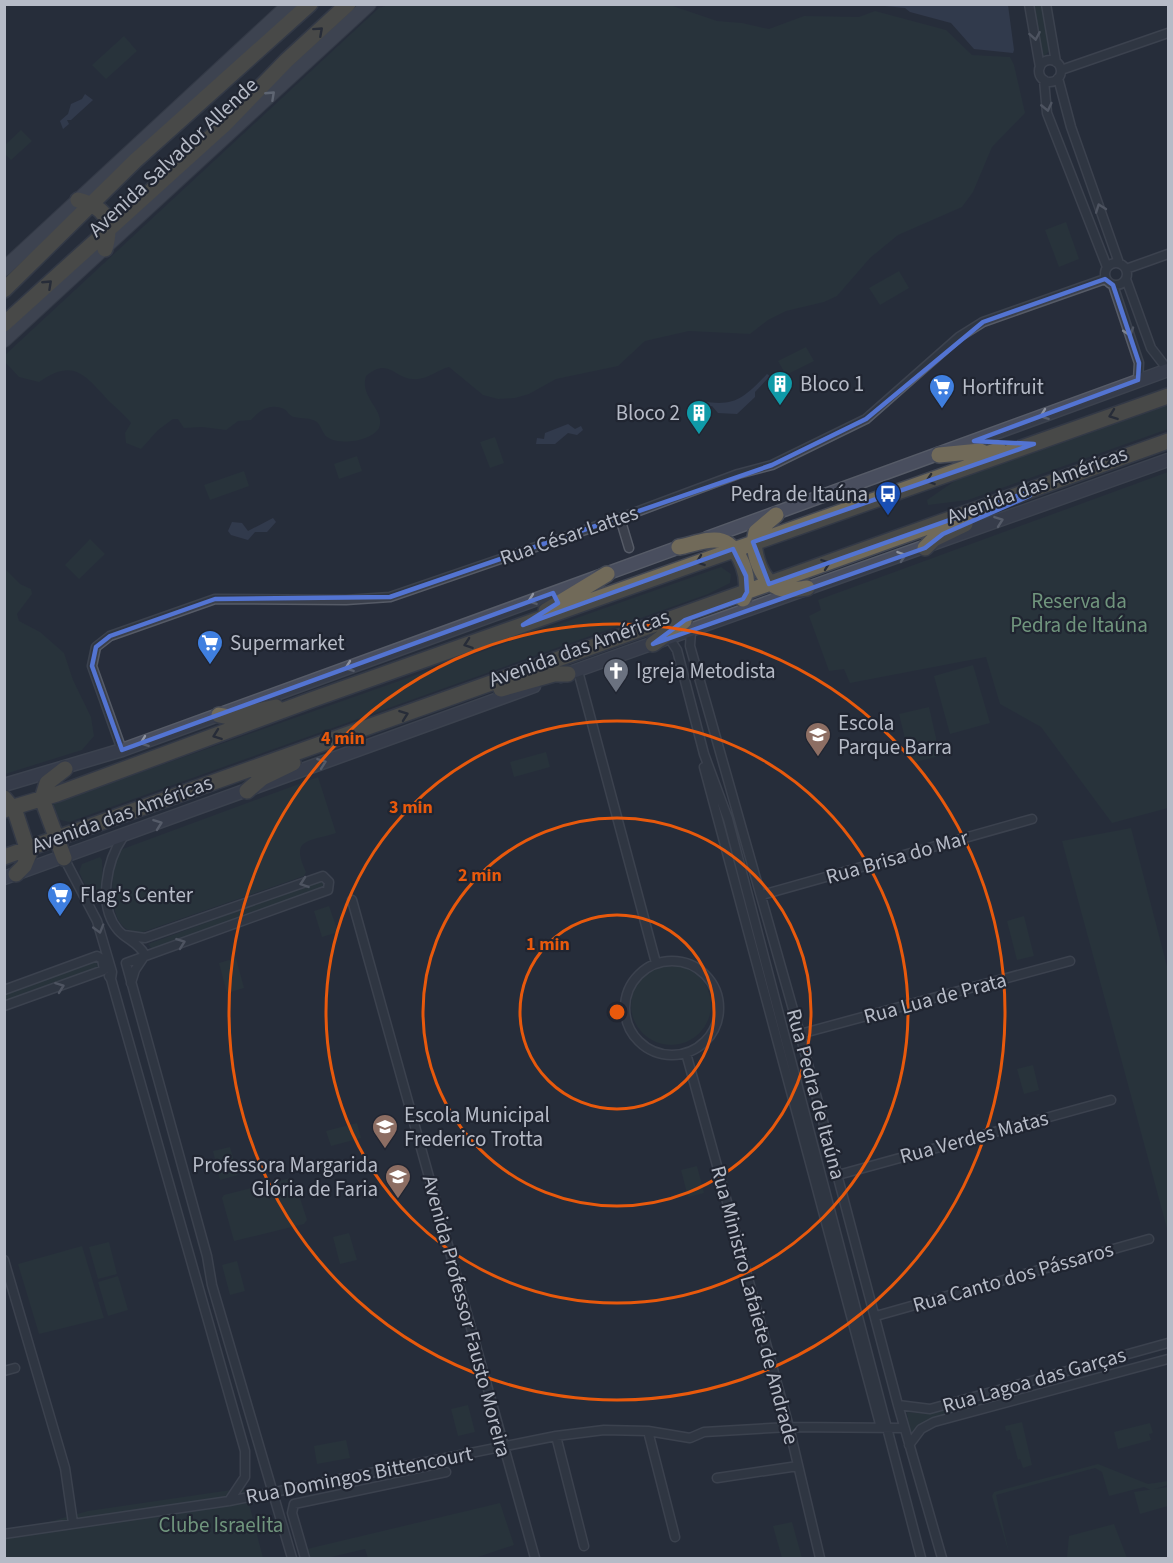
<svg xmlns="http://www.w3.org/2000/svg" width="1173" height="1563" font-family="'Source Sans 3',sans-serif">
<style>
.green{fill:#2a3a3d}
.water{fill:#3f4962}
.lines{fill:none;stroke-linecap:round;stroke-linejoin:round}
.street-casing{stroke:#565b67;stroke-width:11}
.secondary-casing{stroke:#565b67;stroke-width:15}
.primary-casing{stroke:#444955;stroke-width:16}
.highway-casing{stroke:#434854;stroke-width:18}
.street{stroke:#3b404c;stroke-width:8}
.secondary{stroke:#494e5e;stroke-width:12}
.primary{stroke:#595e6b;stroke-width:14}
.highway{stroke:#716a59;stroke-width:15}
.oneway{stroke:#282c35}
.oneway2{stroke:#7f8490}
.oneway3{stroke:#a3a8b5}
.oneway4{stroke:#9095a2}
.marked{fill:none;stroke:#5374d2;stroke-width:4.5;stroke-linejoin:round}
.ring{fill:none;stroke:#e8590c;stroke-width:3}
.labels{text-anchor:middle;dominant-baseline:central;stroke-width:4.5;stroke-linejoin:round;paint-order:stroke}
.street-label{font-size:21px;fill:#b6bbc7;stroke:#202531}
.poi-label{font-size:21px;fill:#b6bbc7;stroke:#202531;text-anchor:start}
.park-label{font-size:21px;fill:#70957d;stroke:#202531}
.centre{fill:#e8590c;stroke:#202531;stroke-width:3}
.ring-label{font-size:18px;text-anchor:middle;font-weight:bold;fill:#e8590c;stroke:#202531;stroke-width:4.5;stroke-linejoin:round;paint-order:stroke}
</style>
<rect width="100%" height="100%" fill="#272d3b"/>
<path class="green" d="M388 5H670L717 21 742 23 769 29 804 16 859 17 875 11 946 30 972 55 1010 57 1014 65 1025 113 992 147 973 192 962 207 898 235 870 258 837 296 824 302 786 311 768 320 750 334 689 331 645 341 618 366 556 379 529 394 515 398 498 399 483 395 449 367C438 370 429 378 418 379 395 382 390 355 366 376 359 398 386 410 379 428 372 441 339 446 327 437 323 434 321 426 317 422 310 417 302 419 294 417 289 416 288 411 284 409 270 403 260 410 251 420L238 421 226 430 202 427 184 428 178 419H173L158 430 141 449 126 443 125 433 131 423C124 414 116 408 108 400 84 374 73 358 39 382L19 377 5 362V355L379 8Z
M1033 5H1042L1049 51 1045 56 1041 54Z
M124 36 137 51 106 79 92 65Z
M21 130 32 141 11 160 5 154V145Z
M1066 222 1079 259 1059 267 1045 230Z
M899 271 909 288 880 305 869 288Z
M806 347 814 361 786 375 778 361Z
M1168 403V429L968 500 928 505 927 500 959 478Z
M495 437 504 463 490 468 480 442Z
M357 456 362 471 339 479 334 464Z
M244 471 249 486 210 500 204 485Z
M1168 472V808L1112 823 1041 727 1000 704 986 657 850 683 844 669 829 671 809 616 821 610 818 600Z
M90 539 105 554 79 579 65 565Z
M721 567 731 574 730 583 708 594 69 822 57 819 51 804Z
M4 568 20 584 31 589 32 594 17 614 19 621 40 632 64 653 73 680 91 717 94 736 82 750 5 774Z
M973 665 990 723 950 734 934 676Z
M929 707 940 756 911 763 899 714Z
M546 752 550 767 514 777 510 762Z
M318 777 336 833C308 842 290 838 306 872L304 876 143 932C137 932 130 932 125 928 107 914 111 867 120 850Z
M1131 828 1168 970V1232L1062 841Z
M100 857 102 860 103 893 91 897 79 872 82 864Z
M320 881 324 882V888L152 949 148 944Z
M329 906 338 932 322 937 314 911Z
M1024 916 1034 956 1017 960 1007 921Z
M236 958 244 988 227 993 219 963Z
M96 961 98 968 5 1002V994Z
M631 1005a40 40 0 1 1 80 0a40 40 0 1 1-80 0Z
M1033 1065 1039 1090 1024 1094 1017 1069Z
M357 1123 361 1138 331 1146 326 1131Z
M230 1147 238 1175 220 1180 213 1151Z
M697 1166 704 1193 688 1197 681 1170Z
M290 1178 294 1179 307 1220 304 1224 234 1241 222 1198 224 1195Z
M349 1233 357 1260 340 1264 333 1237Z
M109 1242 117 1274 98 1279 89 1247Z
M82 1246 104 1318 39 1334 18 1264Z
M237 1261 245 1291 230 1295 222 1265Z
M118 1276 128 1310 108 1316 98 1282Z
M969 1402 972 1403 971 1408 910 1434 907 1412 928 1414Z
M468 1405 475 1432 458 1436 451 1409Z
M1022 1422 1032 1465 1023 1468 1020 1459 1018 1460 1010 1430 1006 1431 1005 1426Z
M1150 1423 1153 1433 1149 1434 1151 1440 1118 1449 1114 1432Z
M346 1440 350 1458 317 1464 314 1446Z
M1098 1464 1148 1484 1168 1481V1485L1151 1490 1144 1487 1109 1496 1102 1472 1095 1468 996 1495 1009 1553 992 1496 994 1492Z
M1168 1487V1506L1140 1514 1134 1492Z
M245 1488 263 1558H5V1534L88 1511Z
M500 1503 514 1545 475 1558H368L365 1549 327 1558H311L307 1549Z
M792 1522 802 1558H782L773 1526Z
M1114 1524 1127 1558 1067 1557 1069 1536Z"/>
<path class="water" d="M875 5H1008L1014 50 1013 53 974 49 951 23 910 12 905 8Z
M85 94 93 100 71 120H67L69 124 63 129 60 121 68 114 71 104 82 99Z
M767 374 770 376 755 392V397L737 414 718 413 712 406 701 408 695 404 696 400C734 408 742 400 767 374Z
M568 424 575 429 581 426 583 430 577 435 568 433 555 444H536L537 438 544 439 545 433Z
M273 518 276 522 267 532H255L248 540 231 535 228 531 232 522 242 523 248 531Z"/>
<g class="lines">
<defs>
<path id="street" d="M1029 4 1040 67
M1046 4 1056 62
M1039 71a11 11 0 1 1 22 0a11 11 0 1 1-22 0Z
M1061 70 1168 33
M1058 78 1071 127 1119 263
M1044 80 1047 113 1107 267
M1105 274a11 11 0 1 1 22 0a11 11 0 1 1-22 0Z
M1126 269 1168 254
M1126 279 1151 348 1168 370
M1113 285 1139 363 1138 380
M620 518 629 548
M691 630 690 646 800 1034 898 1405 942 1558
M669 638 677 650 704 754 728 819 921 1558
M578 671 656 963
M122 750 92 666 96 647 110 636 215 599 346 600 390 597 620 518 738 474 772 465 866 419 959 337 983 322 1105 279
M704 767 880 1424
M123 837C107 860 97 905 118 930 127 940 139 943 145 955L135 970 131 983
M64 858 97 921 112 972 111 979 109 976
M762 895 1032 819
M352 900 535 1558
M88 901 106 894
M124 935 145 938 323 876 329 882 328 890 126 963 207 1256 212 1285 292 1558
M625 1008a47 47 0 1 1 94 0a47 47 0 1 1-94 0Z
M111 979 245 1451V1477L229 1501
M4 990 97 956 102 959 104 970 4 1006
M800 1034 1070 961
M686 1053 789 1427 820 1558
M838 1175 1111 1100
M4 1260 65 1468 73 1523
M876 1316 1149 1239
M4 1371 15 1368
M898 1405 930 1409 1168 1343
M648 1431 675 1537
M556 1436 584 1546
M909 1445 921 1429 934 1422 1168 1359
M717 1478 798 1466
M4 1534 229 1501 556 1436 604 1430 648 1431 690 1438 704 1432 789 1427 904 1428
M305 1558 292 1513 294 1504 446 1472"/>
<path id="secondary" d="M707 538 1168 370
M561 676 1168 460
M4 785 122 750 688 544
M4 878 534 686"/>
<path id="primary" d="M4 269 290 4
M4 340 369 4"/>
<path id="highway" d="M78 200C107 208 113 220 105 249
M4 290 135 161 310 4
M4 324 224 125 286 61 348 4
M939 455 980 451 986 454 999 450
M776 515 756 532C751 551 761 584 782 589 790 591 799 589 807 588
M679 547C691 545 710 537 722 541 741 547 753 584 743 599
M925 548 934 539 965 524
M546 611 607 574
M653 644 684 621
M501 689 554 674H568
M219 715 229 717 276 707
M247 791 262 778 293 763
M4 798 15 811 29 854 24 866 16 874
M4 810 57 794 311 700 1168 396
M4 857 1168 441
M64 858 42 799 47 783 65 769"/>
</defs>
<use href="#street" class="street-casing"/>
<use href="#secondary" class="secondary-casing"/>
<use href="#primary" class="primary-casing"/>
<use href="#highway" class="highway-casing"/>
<use href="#street" class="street"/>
<use href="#secondary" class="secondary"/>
<use href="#primary" class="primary"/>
<use href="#highway" class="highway"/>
</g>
<defs><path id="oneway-chevron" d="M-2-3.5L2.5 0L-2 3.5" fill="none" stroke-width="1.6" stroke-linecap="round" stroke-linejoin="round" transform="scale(1.5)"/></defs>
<g class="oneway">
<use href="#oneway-chevron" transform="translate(319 31) rotate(-42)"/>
<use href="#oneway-chevron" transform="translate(48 284) rotate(-43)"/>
<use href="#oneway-chevron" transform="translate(1113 415) rotate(160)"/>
<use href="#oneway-chevron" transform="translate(930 480) rotate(161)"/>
<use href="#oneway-chevron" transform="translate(700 561) rotate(160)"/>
<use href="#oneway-chevron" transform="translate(826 564) rotate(-20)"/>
<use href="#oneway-chevron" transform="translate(468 644) rotate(161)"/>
<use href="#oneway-chevron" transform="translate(404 715) rotate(-20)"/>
<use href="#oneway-chevron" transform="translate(217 735) rotate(160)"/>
</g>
<g class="oneway2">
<use href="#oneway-chevron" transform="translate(1035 36) rotate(80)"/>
<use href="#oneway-chevron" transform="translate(1047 107) rotate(77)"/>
<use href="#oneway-chevron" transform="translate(1100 208) rotate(-110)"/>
<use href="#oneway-chevron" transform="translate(1129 332) rotate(72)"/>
<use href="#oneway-chevron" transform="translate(304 883) rotate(161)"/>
<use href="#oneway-chevron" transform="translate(99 929) rotate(74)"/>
<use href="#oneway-chevron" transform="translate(181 943) rotate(-20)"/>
<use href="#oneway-chevron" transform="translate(60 987) rotate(-20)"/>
</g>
<use class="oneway3" href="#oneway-chevron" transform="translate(271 95) rotate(-43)"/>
<g class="oneway4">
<use href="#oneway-chevron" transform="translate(1044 415) rotate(160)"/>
<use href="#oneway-chevron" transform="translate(999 521) rotate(-20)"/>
<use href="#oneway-chevron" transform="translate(902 556) rotate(-19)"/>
<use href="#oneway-chevron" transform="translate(532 600) rotate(160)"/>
<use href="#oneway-chevron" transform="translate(349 667) rotate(160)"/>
<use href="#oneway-chevron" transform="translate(144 742) rotate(160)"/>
<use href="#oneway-chevron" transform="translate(322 763) rotate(-20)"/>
<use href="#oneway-chevron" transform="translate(158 824) rotate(-20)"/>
</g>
<path d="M0 0H1173V1563H0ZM1105 279 1113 285 1139 363 1138 380 974 441 1034 444 753 542 769 584 1037 489 1029 496 943 534 925 548 653 644 685 620 743 599 747 592 746 576 733 549 523 625 558 603 553 593 122 750 92 666 96 647 110 636 215 599 390 597 772 465 866 419 983 322Z" fill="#272d3b" fill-opacity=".55" fill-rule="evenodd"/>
<path class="marked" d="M1105 279 1113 285 1139 363 1138 380 974 441 1034 444 753 542 769 584 1037 489 1029 496 943 534 925 548 653 644 685 620 743 599 747 592 746 576 733 549 523 625 558 603 553 593 122 750 92 666 96 647 110 636 215 599 390 597 772 465 866 419 983 322Z"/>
<g class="ring">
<circle cx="617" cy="1012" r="97"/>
<circle cx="617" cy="1012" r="194"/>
<circle cx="617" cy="1012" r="291"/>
<circle cx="617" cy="1012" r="388"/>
</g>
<defs>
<symbol id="building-pin" viewBox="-11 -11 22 30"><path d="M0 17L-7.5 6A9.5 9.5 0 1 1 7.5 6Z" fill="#0f9aa8" stroke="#202531"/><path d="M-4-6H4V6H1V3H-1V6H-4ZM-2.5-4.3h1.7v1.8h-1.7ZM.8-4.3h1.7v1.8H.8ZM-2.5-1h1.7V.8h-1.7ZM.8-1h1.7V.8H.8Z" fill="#fff"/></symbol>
<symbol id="supermarket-pin" viewBox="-11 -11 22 30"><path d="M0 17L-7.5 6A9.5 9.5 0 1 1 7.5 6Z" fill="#3f7fe0" stroke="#202531"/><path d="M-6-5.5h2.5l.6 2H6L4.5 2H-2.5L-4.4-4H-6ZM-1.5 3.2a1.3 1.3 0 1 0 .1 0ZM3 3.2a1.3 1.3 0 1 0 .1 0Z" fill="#fff"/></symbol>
<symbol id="bus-pin" viewBox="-11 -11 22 30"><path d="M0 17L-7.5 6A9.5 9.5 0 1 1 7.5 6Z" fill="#1a4fb4" stroke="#202531"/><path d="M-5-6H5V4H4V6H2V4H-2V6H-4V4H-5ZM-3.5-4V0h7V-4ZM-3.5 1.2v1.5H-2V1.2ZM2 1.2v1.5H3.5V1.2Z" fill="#fff"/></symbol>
<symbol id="church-pin" viewBox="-11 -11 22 30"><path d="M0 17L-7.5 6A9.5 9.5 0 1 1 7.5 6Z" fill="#6b7280" stroke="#202531"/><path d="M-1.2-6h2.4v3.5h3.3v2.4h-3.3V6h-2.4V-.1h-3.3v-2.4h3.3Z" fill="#fff"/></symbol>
<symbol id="school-pin" viewBox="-11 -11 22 30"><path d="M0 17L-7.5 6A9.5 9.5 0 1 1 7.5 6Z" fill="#8d6e63" stroke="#202531"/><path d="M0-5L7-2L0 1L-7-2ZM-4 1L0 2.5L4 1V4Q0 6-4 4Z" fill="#fff"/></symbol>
</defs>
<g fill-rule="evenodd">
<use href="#building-pin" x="765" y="369" width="30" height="40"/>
<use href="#supermarket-pin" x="927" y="372" width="30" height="40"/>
<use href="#building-pin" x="684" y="398" width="30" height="40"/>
<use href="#bus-pin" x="873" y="479" width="30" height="40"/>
<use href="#supermarket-pin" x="195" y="628" width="30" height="40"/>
<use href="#church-pin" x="601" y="656" width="30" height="40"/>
<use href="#school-pin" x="803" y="720" width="30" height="40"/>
<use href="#supermarket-pin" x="45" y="880" width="30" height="40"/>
<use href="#school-pin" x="370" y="1112" width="30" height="40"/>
<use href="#school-pin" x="383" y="1162" width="30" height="40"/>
</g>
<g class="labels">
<g class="street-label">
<text transform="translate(173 157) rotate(-43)">Avenida Salvador Allende</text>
<text transform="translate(1037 485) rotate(-20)">Avenida das Américas</text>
<text transform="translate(569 535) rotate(-19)">Rua César Lattes</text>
<text transform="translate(579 648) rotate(-20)">Avenida das Américas</text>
<text transform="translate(122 814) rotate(-20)">Avenida das Américas</text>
<text transform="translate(897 857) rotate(-16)">Rua Brisa do Mar</text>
<text transform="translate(935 998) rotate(-15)">Rua Lua de Prata</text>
<text transform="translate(816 1094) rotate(75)">Rua Pedra de Itaúna</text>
<text transform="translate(974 1137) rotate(-15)">Rua Verdes Matas</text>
<text transform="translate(1013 1277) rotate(-16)">Rua Canto dos Pássaros</text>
<text transform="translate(755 1305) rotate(75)">Rua Ministro Lafaiete de Andrade</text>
<text transform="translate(467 1316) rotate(75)">Avenida Professor Fausto Moreira</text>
<text transform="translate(1034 1380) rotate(-16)">Rua Lagoa das Garças</text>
<text transform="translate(359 1475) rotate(-11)">Rua Domingos Bittencourt</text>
</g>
<g class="poi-label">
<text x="800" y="384">Bloco 1</text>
<text x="962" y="387">Hortifruit</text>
<text x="680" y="413" text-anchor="end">Bloco 2</text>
<text x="868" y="494" text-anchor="end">Pedra de Itaúna</text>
<text x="230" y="643">Supermarket</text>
<text x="636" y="671">Igreja Metodista</text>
<text x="838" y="723">Escola<tspan x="838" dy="24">Parque Barra</tspan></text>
<text x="80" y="895">Flag's Center</text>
<text x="404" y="1115">Escola Municipal<tspan x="404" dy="24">Frederico Trotta</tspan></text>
<text x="378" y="1165" text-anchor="end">Professora Margarida<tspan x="378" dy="24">Glória de Faria</tspan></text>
</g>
<g class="park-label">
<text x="1079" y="601">Reserva da<tspan x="1079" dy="24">Pedra de Itaúna</tspan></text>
<text x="221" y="1525">Clube Israelita</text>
</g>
</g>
<circle cx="617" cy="1012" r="9" class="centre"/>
<g class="ring-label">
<text x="343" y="744">4 min</text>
<text x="411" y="813">3 min</text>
<text x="480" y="881">2 min</text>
<text x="548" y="950">1 min</text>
</g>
<rect width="1173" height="1563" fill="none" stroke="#b6bbc7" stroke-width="12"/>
</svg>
